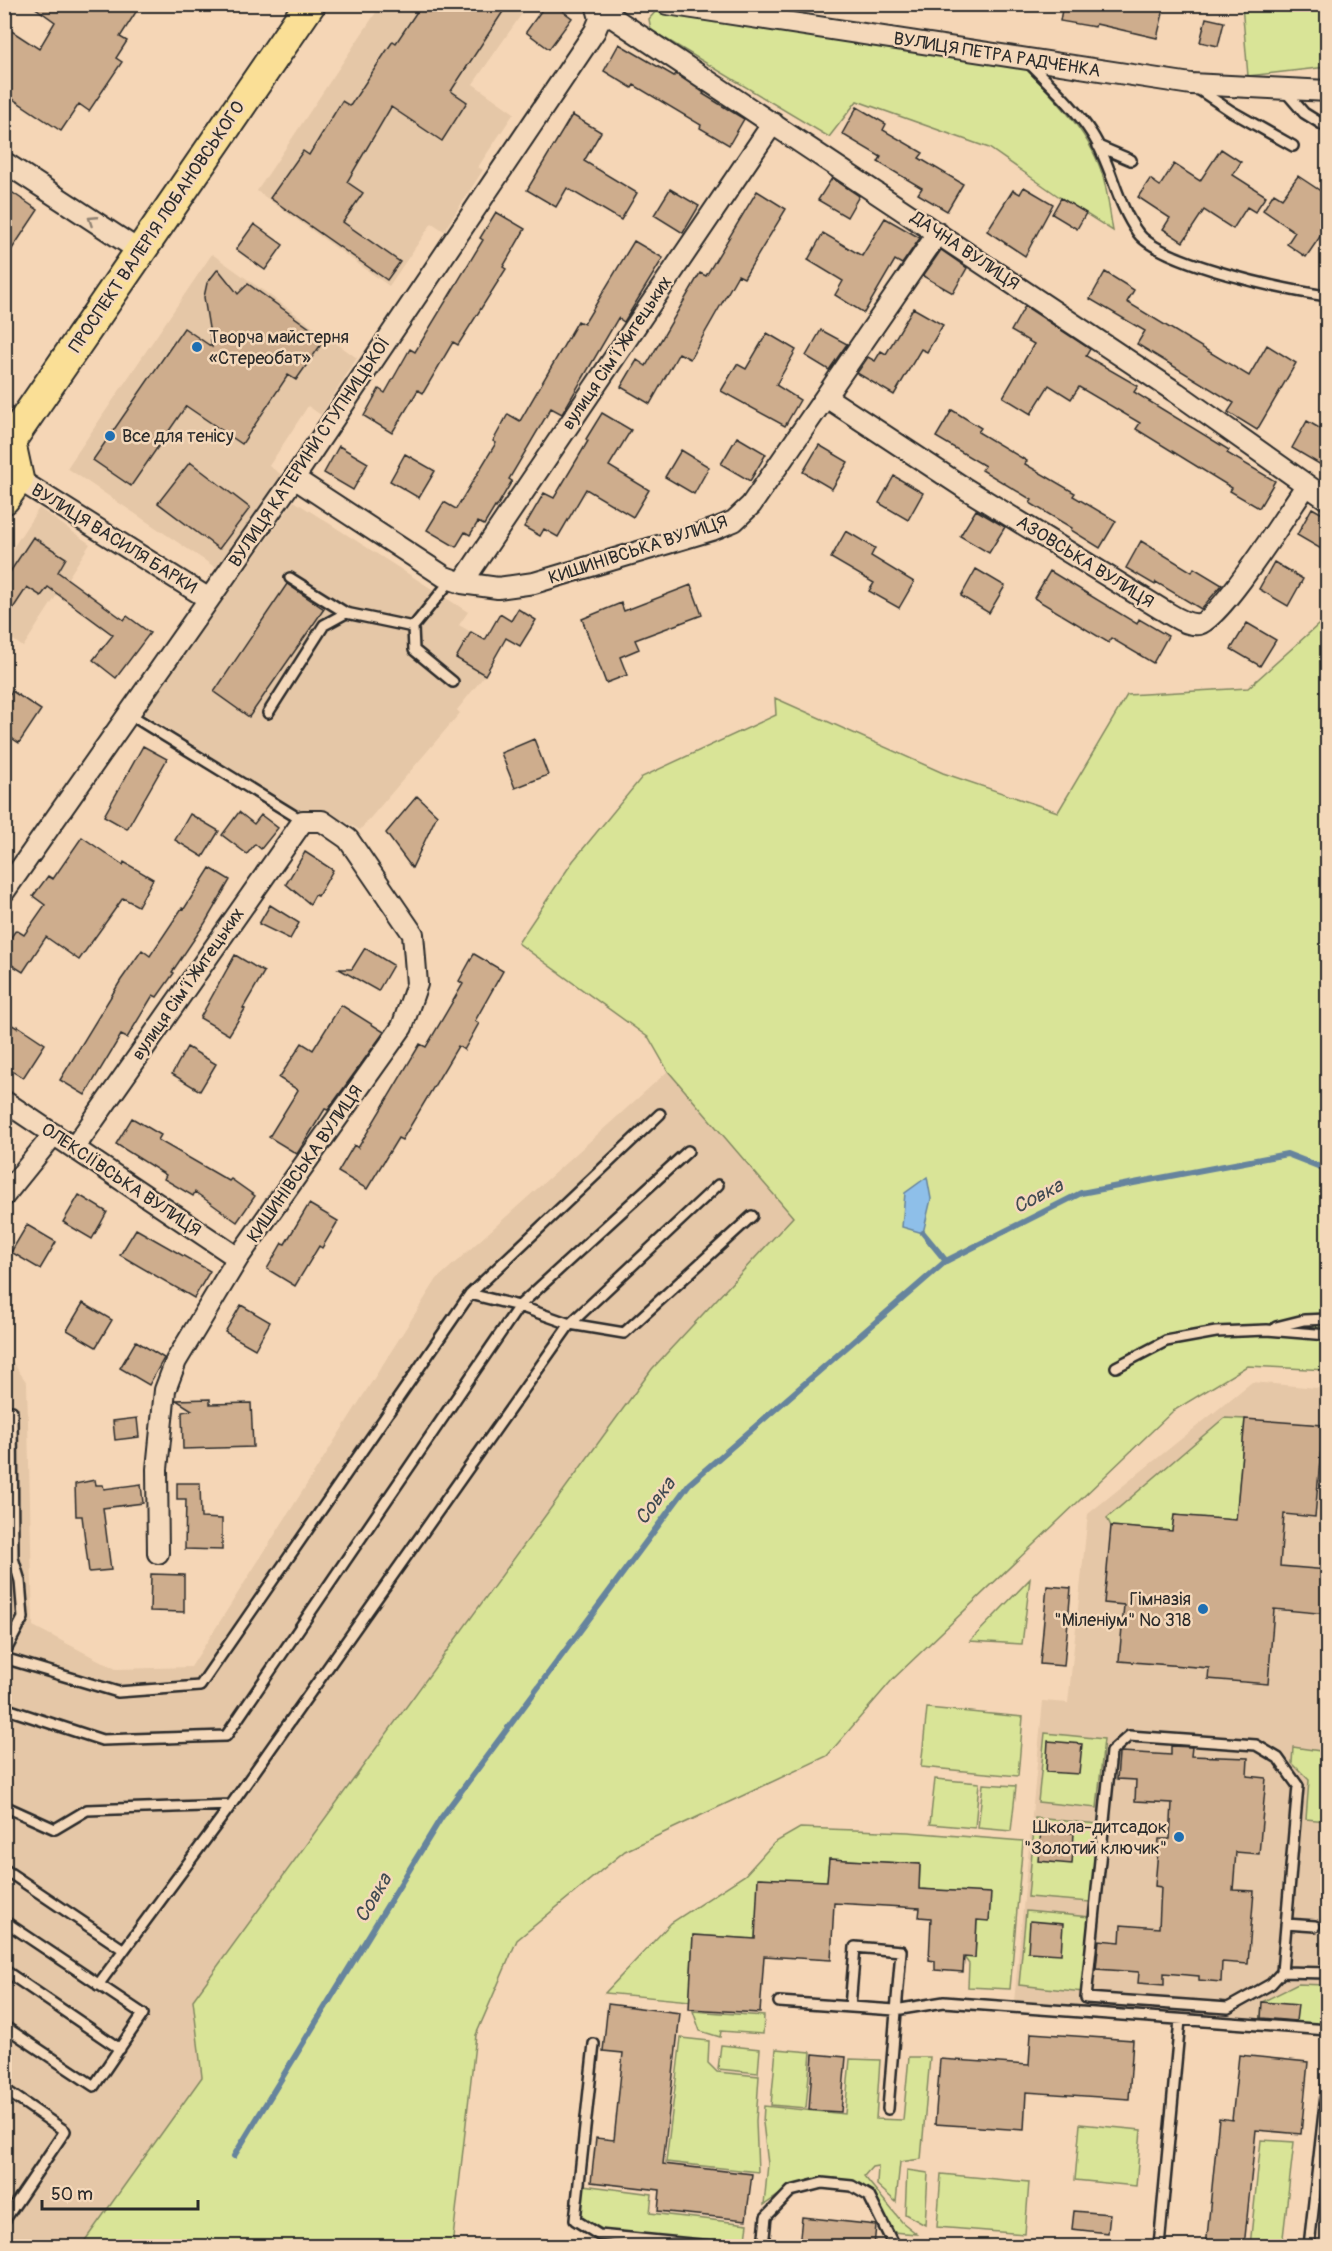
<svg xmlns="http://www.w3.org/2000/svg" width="1332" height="2251" font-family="Pangolin,sans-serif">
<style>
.built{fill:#e5c7a7}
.green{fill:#d9e497;stroke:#828861;stroke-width:1.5}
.water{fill:#8ebfe9;stroke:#66849d;stroke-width:1.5}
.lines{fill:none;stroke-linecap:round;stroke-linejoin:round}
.stream{stroke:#66849d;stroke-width:6}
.building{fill:#cead8d;stroke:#2b2b2b;stroke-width:1.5}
.lane-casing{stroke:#2b2b2b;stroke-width:14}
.street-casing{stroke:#2b2b2b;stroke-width:24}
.primary-casing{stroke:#2b2b2b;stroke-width:34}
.lane{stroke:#f4d8ba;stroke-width:9}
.street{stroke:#f4d8ba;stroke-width:20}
.primary{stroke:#fadf96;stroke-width:30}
.oneway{stroke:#908272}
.poi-dot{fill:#1f6fb2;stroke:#f4d8ba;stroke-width:2}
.labels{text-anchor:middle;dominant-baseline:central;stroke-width:5;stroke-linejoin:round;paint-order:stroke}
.street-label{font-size:18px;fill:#2b2b2b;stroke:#f4d8ba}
.poi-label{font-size:18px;fill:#2b2b2b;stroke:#f4d8ba;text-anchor:start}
.water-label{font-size:20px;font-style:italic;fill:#3f4951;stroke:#f4d8ba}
</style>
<rect width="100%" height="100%" fill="#f5d6b6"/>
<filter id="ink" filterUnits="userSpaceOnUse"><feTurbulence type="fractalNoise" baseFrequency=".0167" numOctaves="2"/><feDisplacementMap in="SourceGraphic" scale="12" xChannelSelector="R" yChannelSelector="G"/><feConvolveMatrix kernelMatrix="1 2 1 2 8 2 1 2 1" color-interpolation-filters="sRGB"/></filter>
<g filter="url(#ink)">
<path class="built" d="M381 5H528L473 84 514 113 478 167 483 170 444 231 432 223 389 286 257 191Z
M212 254 357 358 321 415 308 406 269 466 282 475 219 570 67 468Z
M294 501 468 612 459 625 500 649 485 675 457 710 460 713 360 830 325 811 297 810 143 713Z
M39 508 90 544 23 647 5 634V560Z
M668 1071 793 1217 652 1369 193 2000 202 2077 81 2246H5L4 1350 27 1383 33 1626 116 1669 191 1667 437 1279Z
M1252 1382 1327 1389 1328 1943 1320 2027 1014 2002 1043 1701 1068 1703 1088 1514Z"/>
<path class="green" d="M1242 5H1327V67L1248 76Z
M656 11 1023 66C1055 98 1092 134 1104 180 1108 196 1110 214 1113 231L1061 198 989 148 857 101 829 137 651 30 649 19Z
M1327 617V1370L1247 1366 1173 1411 893 1679 827 1756 625 1851 517 1940 476 2035 453 2238 455 2246H81L202 2077 193 2000 652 1369 793 1217 668 1071 649 1038 518 943 573 861 642 777 776 715 775 698 943 773 1058 812 1127 695 1248 688Z
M1224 1418 1245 1419 1237 1510 1245 1521 1174 1515 1172 1531 1111 1526 1107 1518Z
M1030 1579 1022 1644 970 1641Z
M927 1708 1023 1717 1018 1776 921 1767Z
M1045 1733 1104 1739 1097 1808 1038 1802Z
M1293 1747 1327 1752V1821L1306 1819 1309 1780 1292 1763Z
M935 1779 979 1783 975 1828 930 1824Z
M983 1784 1016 1786 1011 1831 978 1828Z
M1035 1818 1098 1824 1090 1902 1028 1897Z
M800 1828 908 1832 1023 1841 1010 1989 968 1987 969 1964 964 1957H975L977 1920H989L990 1894 919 1889 920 1864 829 1859 827 1882 759 1878 755 1939 693 1935 690 2001 605 1993 671 1923 745 1875 774 1843Z
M1026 1911 1090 1917 1083 1992 1019 1985Z
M1298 1984 1324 1985 1320 2024 1261 2020 1262 2002Z
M693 2011 764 2016 763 2034 721 2031 720 2037 700 2031Z
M681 2038 709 2041 708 2063 717 2072 759 2076 756 2121 758 2172 666 2162Z
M721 2045 760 2049 758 2073 718 2069Z
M776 2049 811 2052 806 2108 771 2105Z
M909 2057H930L921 2159 900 2162 896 2202 877 2185 878 2166 872 2167 864 2176 902 2222 917 2234 892 2232 872 2196 855 2184 789 2188 764 2205 768 2164 763 2123 764 2106 845 2114 850 2059 880 2060 876 2119 903 2120Z
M1080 2124 1141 2130 1136 2186 1075 2180Z
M1261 2140 1294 2142 1282 2246H1250Z
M907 2170 928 2173 925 2225 905 2214Z
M941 2174 1029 2182 1025 2234 937 2227Z
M583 2185 652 2194 650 2213 748 2224 745 2245 604 2230 580 2217Z"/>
<path class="water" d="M927 1177 931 1199 923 1233 902 1227 905 1193Z"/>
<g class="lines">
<path class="stream" d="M923 1233 946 1261
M234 2156 441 1818 689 1484 946 1261 1081 1193 1287 1154 1328 1170"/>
</g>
<path class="building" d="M30 4H126L136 12 120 37 127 41 116 58 122 62 89 111 79 104 61 131 4 93V26L39 49 55 22Z
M422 4H508L451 91 467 102 442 141 391 107 347 182 363 193 343 222 400 262 387 280 270 198 303 151 309 155 342 101 350 106 393 41 396 43Z
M546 4H553L572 18 549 49 526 32Z
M1063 4H1144L1164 9 1157 38 1096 24 1095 27 1060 21Z
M1206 18 1224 22 1218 46 1200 42Z
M619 44 674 76 676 74 704 93 703 94 744 119 729 145 700 128 701 125 634 85 632 88 604 71Z
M857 107 886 124 883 130 923 153 919 158 963 184 947 211 918 194 922 188 878 162 881 157 842 134Z
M572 115 601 132 584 161 637 193 621 220 567 188 556 207 527 190Z
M1221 149 1241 162 1233 175 1266 196 1255 212 1247 207 1233 229 1204 210 1183 242 1163 229 1170 218 1138 197 1150 179 1160 186 1174 164 1200 181Z
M1298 176 1328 196V225L1306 257 1287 244 1295 232 1263 210 1274 193 1282 198Z
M832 178 859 196 847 217 818 200Z
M4 187 38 210 4 261Z
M1024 187 1053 204 1025 256 987 231 1013 190 1020 194Z
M670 189 699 206 683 233 654 215Z
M757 191 786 209 744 278 738 275 690 359 679 353 650 404 621 387 637 360 646 366 700 273 706 276Z
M1061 198 1086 213 1077 229 1052 214Z
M496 212 525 229 503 267 506 269 458 345 453 342 423 393 418 390 392 433 364 416 379 389 385 393 410 349 415 352 483 240 480 238Z
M885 218 920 238 902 264 895 260 864 313 835 295 843 281 808 260 823 233 862 256Z
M254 224 283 245 265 270 236 249Z
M634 241 663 258 624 322 618 318 562 414 551 408 509 479 512 481 496 508 495 507 484 525 478 522 470 535 465 532 456 547 427 530 444 502 456 509 496 443 493 441 508 414 520 421 578 321 584 324Z
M941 250 967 268 953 293 923 276Z
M218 269 238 294 248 284 325 339 296 380 288 375 242 444 186 406 131 486 93 460 184 328 212 347 204 297 207 283Z
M1105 272 1134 290 1127 302 1249 376 1267 345 1296 363 1257 430 1228 412 1234 403 1137 344 1145 331 1090 299Z
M1025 306 1090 349 1086 356 1138 386 1134 392 1229 450 1227 453 1275 481 1259 508 1230 491 1232 488 1136 429 1140 423 1079 387 1071 399 1049 385 1031 414 1003 397 1034 344 1011 331Z
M913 308 943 325 927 352 921 349 894 395 857 373 868 357 875 361 881 351 886 354Z
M821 330 847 344 829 370 806 356Z
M767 333 796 350 776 385 800 400 785 426 721 391 737 364 746 369Z
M952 410 981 428 978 432 1027 461 1025 464 1075 493 1073 496 1116 521 1100 548 1071 530 1072 528 1030 503 1032 500 982 470 985 466 936 437Z
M602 413 631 430 609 466 649 490 633 517 586 489 558 537 544 529 540 536 524 527 544 493 554 498 588 441 586 439Z
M1307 421 1328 433V454L1321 465 1292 448Z
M737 437 766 454 750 481 721 464Z
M819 445 848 462 832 489 803 472Z
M339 446 368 463 353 490 324 473Z
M681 450 709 467 694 494 665 477Z
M405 454 435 471 419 498 390 481Z
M190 462 250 508 219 549 158 503Z
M894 476 923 493 908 520 879 503Z
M1312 508 1328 517V553L1297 535Z
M976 510 1005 527 989 553 960 536Z
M846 531 875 548 871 556 914 582 899 608 869 591 874 583 831 558Z
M33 537 66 558 58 572 124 620 127 616 150 633 116 678 93 660 113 635 48 587 41 596 27 587 4 622V581Z
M1141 541 1192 572 1194 568 1222 585 1201 609 1156 582 1155 585 1126 568Z
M1274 562 1303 579 1288 606 1259 589Z
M976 569 1005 586 989 613 961 596Z
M1050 571 1137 624 1139 619 1168 636 1153 663 1111 638 1109 643 1034 598Z
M287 584 324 609 249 717 214 692Z
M691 585 702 615 635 640 639 649 620 657 627 675 606 683 582 619 621 603 624 611Z
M518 609 536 620 520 646 506 638 485 675 456 658 471 632 485 640 500 614 511 621Z
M1247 623 1276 640 1260 666 1231 649Z
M12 691 41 710 19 743 4 733V702Z
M534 739 548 775 515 788 501 753Z
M143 746 167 759 127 829 104 816Z
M417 796 437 815 412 868 386 833Z
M239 812 254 824 261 815 278 828 261 849 255 844 247 854 222 835Z
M190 814 219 831 203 857 175 840Z
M82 837 123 865 124 862 153 879 138 906 123 898 79 960 46 937 23 972 4 960V947L16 930 24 935 45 905 33 896 48 876 53 879Z
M305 852 333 870 318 896 315 895 310 904 286 884Z
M210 868 230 880 205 923 172 972 174 973 157 997 153 995 127 1038 121 1035 85 1095 60 1080 121 980 142 950 150 956 182 908 184 909Z
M270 905 299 923 290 939 259 924Z
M365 948 393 965 378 991 339 969H352Z
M474 954 503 971 475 1021 479 1023 464 1050 458 1046 402 1140 398 1138 367 1189 338 1172 354 1145 358 1148 420 1044 426 1047 463 984 459 981Z
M235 955 264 972 243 1008 245 1009 229 1035 200 1018Z
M341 1005 384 1032 328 1110 325 1109 297 1154 269 1137 298 1090 279 1078 302 1043 313 1050Z
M4 1020 17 1028 18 1026 45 1044 23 1078 4 1066Z
M187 1047 216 1064 200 1091 172 1074Z
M132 1118 161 1135 158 1140 229 1181 231 1179 255 1196 237 1222 195 1192 193 1196 164 1179 166 1175 116 1144Z
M79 1195 107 1212 92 1239 63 1222Z
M309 1204 338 1221 322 1248 319 1246 295 1286 267 1269 282 1243 285 1244Z
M27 1225 56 1242 40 1269 11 1252Z
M136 1229 210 1271 194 1298 120 1255Z
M83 1303 112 1320 96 1347 67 1330Z
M241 1305 270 1322 255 1349 225 1332Z
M136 1341 164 1358 149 1385 120 1368Z
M210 1399V1404L251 1403 253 1447 183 1449 182 1412 192 1410 176 1400Z
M137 1418 139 1437 115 1440 113 1421Z
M1245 1419 1323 1425 1315 1517 1284 1514 1280 1566 1328 1570V1614L1274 1609 1268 1684 1208 1679 1209 1668 1119 1661 1124 1605 1104 1603 1111 1526 1172 1531 1174 1515 1236 1520Z
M95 1480 96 1485H103L104 1489 141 1484 143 1503 103 1508 111 1570 89 1572 82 1516H76L75 1484Z
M177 1483H200L201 1518 222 1519V1550L185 1549 186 1499H177Z
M151 1574 184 1575V1612L150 1611Z
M1047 1586 1071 1588 1064 1666 1040 1664Z
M1048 1741 1082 1744 1079 1774 1046 1772Z
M1171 1746 1192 1747 1191 1756 1248 1758 1247 1776 1266 1778 1259 1854 1236 1852 1233 1890 1254 1891 1248 1964 1222 1962 1221 1982 1199 1980V1976L1164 1973V1985L1138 1983 1139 1972 1096 1969 1099 1940 1120 1942 1121 1925 1159 1928 1161 1887 1155 1886 1159 1839H1170L1172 1803 1135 1801 1136 1780 1117 1779 1119 1754 1122 1752 1171 1755Z
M1041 1831 1074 1833 1072 1864 1038 1861Z
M829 1859 920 1864 919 1889 991 1893 989 1921 977 1920 975 1958 964 1957 963 1972 935 1970V1961L929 1960 931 1918 919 1917 920 1908 834 1903 831 1960 764 1956 760 2013 689 2009 693 1935 755 1939 758 1878 827 1881Z
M1030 1921 1063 1924 1061 1954 1028 1952Z
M1262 2002 1298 2005 1296 2021 1261 2018Z
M608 2004 680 2013 663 2164 752 2174 746 2220 658 2211 660 2190 591 2182 596 2138 614 2140 623 2053 603 2051Z
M1031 2033 1133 2040 1129 2099 1026 2092 1024 2130 935 2124 940 2059 1029 2065Z
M813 2054 846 2057 841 2112 809 2110Z
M1239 2055 1308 2062 1301 2134 1256 2130 1244 2247H1206L1219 2118 1232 2120Z
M1074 2211 1110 2214 1108 2233 1072 2229Z
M802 2217 876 2225 874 2247H799Z"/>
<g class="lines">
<defs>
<path id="lane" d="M1028 62C1050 85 1075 107 1092 134 1112 165 1116 203 1138 233 1160 263 1290 292 1328 296
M1198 89 1231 111 1293 146
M1285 91 1304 113 1328 128
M1098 146 1131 160
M290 578 346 613 413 627
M452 579 413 627 414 650 453 682
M268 713 324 625 346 613
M129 714 303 821
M470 1294 519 1306 570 1324 624 1333 752 1216
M1276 1327 1304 1320 1328 1319
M1116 1367 1166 1341 1216 1332 1267 1330 1328 1335
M4 1654 23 1618 20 1581 13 1558 12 1411
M4 1658 118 1692 200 1686 470 1294 660 1114
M4 1708 102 1740 226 1736 519 1306 688 1151
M1129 1736 1256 1745 1278 1758 1298 1786 1282 1972 1271 1984 1228 2008 1086 1998 1111 1752Z
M4 1806 55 1829 87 1810 231 1805
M4 1869 124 1950
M4 1921 143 2014 94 2086 4 2026
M1286 1924 1315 1926
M4 1970 120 2049
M1282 1972 1328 1973
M98 1985 231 1805 570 1324 718 1185
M779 2002 895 2010 944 2002 1328 2030
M850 2007 855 1947 901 1951 888 2109
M594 2044 575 2220 599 2235 711 2246
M4 2089 65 2131 4 2221
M763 2246 766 2217 791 2191 822 2183 852 2186 869 2196 894 2246
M1159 2246 1180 2020
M1309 2246 1328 2077"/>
<path id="street" d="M602 4 615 19 1177 393 1328 500
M667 4 1191 84 1328 91
M4 162 141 252
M826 397 966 489 1161 609C1172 615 1186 626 1199 624 1221 619 1289 510 1306 486
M294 478 445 577 462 583 498 588 534 583 712 530 734 521 751 505 938 233
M18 479 209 599
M462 583 773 123
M4 892 294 478 595 31 600 19 596 4
M4 1101 238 1258
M74 1148 303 821H322L348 839 413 934 417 984 402 1027 238 1258 176 1361 165 1390 157 1469 158 1553
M4 1196 54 1134"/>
<path id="primary" d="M4 450 310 4
M4 499 18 479 10 442"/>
</defs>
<use href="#lane" class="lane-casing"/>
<use href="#street" class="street-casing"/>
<use href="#primary" class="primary-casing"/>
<use href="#lane" class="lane"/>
<use href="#street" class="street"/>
<use href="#primary" class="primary"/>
</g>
<defs><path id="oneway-chevron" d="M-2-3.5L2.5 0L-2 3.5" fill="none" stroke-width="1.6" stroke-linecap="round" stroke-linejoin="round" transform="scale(1.5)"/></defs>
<use class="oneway" href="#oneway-chevron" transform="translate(92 220) rotate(-147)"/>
</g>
<g class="poi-dot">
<circle cx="197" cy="347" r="6"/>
<circle cx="110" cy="436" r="6"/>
<circle cx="1203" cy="1609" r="6"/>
<circle cx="1179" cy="1837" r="6"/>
</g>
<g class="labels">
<g class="street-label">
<text transform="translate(997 55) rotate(9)">ВУЛИЦЯ ПЕТРА РАДЧЕНКА</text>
<text transform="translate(157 227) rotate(-56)">ПРОСПЕКТ ВАЛЕРІЯ ЛОБАНОВСЬКОГО</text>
<text transform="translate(965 251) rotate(34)">ДАЧНА ВУЛИЦЯ</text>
<text transform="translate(617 353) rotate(-56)">вулиця Сімʼї Житецьких</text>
<text transform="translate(310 452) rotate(-56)">ВУЛИЦЯ КАТЕРИНИ СТУПНИЦЬКОЇ</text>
<text transform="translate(114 539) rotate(32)">ВУЛИЦЯ ВАСИЛЯ БАРКИ</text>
<text transform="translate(638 550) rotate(-18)">КИШИНІВСЬКА ВУЛИЦЯ</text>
<text transform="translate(1085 562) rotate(32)">АЗОВСЬКА ВУЛИЦЯ</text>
<text transform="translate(188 984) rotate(-55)">вулиця Сімʼї Житецьких</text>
<text transform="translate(305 1164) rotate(-55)">КИШИНІВСЬКА ВУЛИЦЯ</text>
<text transform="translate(121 1180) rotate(34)">ОЛЕКСІЇВСЬКА ВУЛИЦЯ</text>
</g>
<g class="poi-label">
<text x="209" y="337">Творча майстерня<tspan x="209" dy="21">«Стереобат»</tspan></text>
<text x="122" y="436">Все для тенісу</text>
<text x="1191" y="1599" text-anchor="end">Гімназія<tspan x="1191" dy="21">"Міленіум" № 318</tspan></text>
<text x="1167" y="1827" text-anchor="end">Школа-дитсадок<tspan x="1167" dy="21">"Золотий ключик"</tspan></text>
</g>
<g class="water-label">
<text transform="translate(1038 1196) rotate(-27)">Совка</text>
<text transform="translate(655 1501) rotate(-53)">Совка</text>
<text transform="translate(373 1898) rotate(-59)">Совка</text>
</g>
</g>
<rect width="1332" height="2251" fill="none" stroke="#f4d8ba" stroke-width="24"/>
<rect x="12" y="12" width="1308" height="2227" fill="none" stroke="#2b2b2b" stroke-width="2" filter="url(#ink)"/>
<path d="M42 2200v9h156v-9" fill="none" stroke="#2b2b2b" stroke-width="3"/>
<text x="51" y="2200" font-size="18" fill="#2b2b2b" stroke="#f4d8ba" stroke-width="4.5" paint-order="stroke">50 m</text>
</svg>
